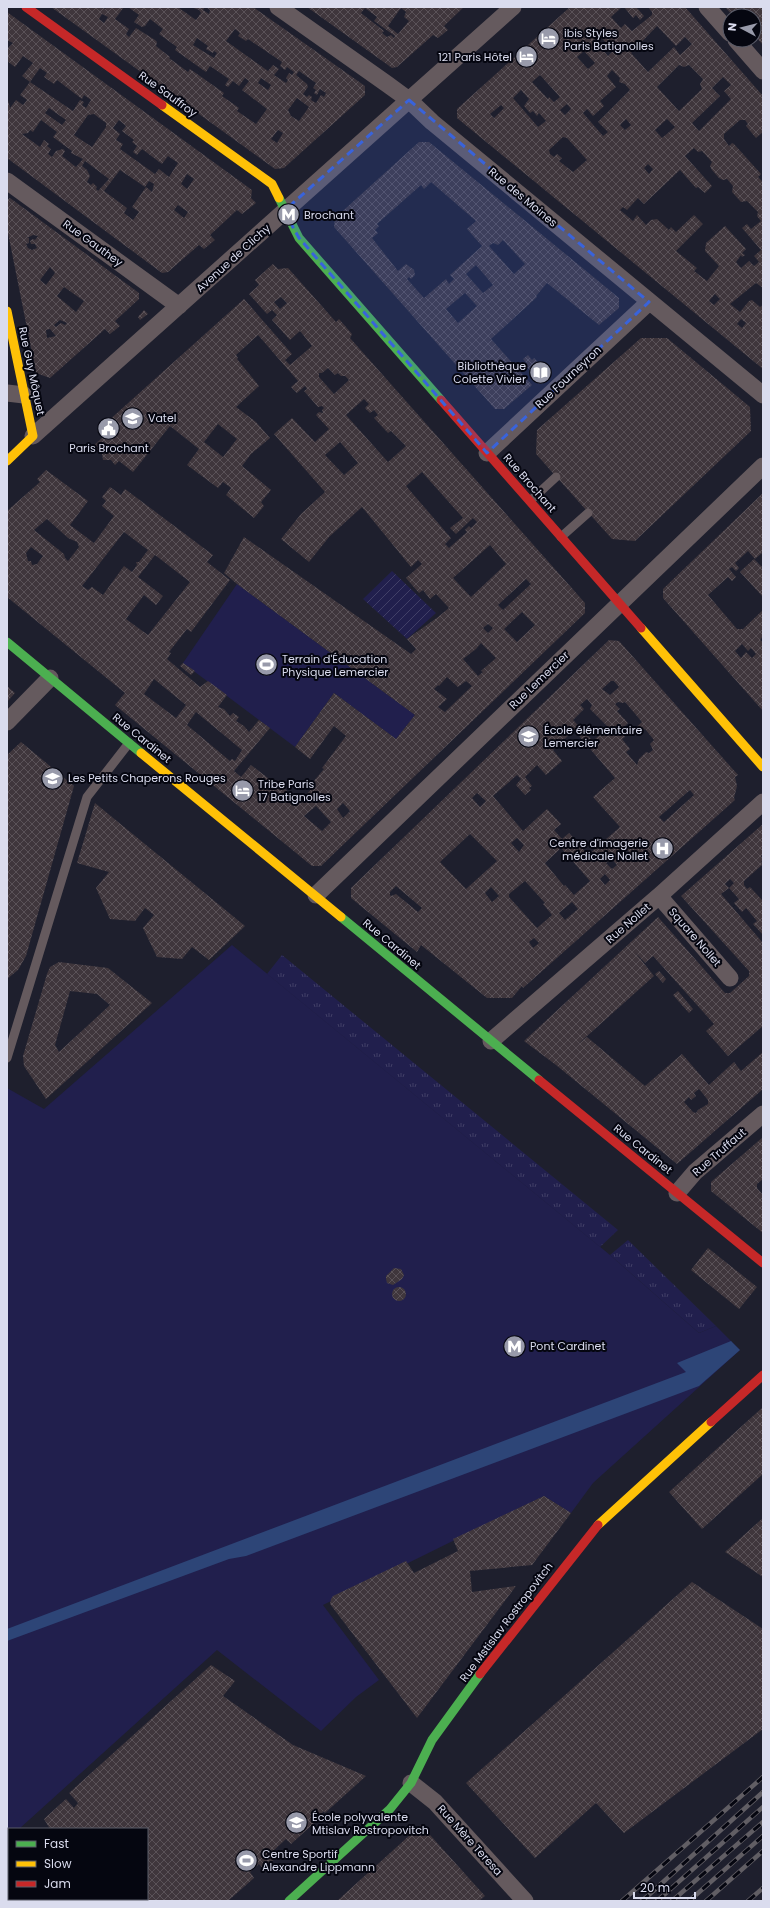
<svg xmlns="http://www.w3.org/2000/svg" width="770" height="1908" font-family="Poppins,sans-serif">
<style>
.grass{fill:url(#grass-tufts)}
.park{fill:#211f4d}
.garden{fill:url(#garden-furrows)}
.water{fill:#2d4577}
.building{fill:url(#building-cross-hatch);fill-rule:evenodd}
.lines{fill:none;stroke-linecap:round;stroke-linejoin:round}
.lane{stroke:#655a5e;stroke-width:9}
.street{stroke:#655a5e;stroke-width:17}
.fast{stroke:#4caf50;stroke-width:9}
.slow{stroke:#ffc107;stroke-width:9}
.jam{stroke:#c62828;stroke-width:9}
.rail-casing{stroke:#615e64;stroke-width:4.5}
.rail{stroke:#050610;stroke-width:3;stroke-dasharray:9;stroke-linecap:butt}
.marked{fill:#3963db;fill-opacity:0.2;stroke:#3963db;stroke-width:3;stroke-dasharray:8 5;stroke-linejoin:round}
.labels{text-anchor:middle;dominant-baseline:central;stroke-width:4;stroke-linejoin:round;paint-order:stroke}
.poi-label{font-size:11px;fill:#dadcee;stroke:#050610;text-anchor:start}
.street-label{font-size:11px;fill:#dadcee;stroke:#050610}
</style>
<defs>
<pattern id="grass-tufts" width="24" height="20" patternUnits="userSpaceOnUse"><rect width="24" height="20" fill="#211f4d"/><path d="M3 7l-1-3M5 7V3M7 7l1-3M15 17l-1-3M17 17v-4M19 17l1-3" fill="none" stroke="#413f67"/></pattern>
<pattern id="garden-furrows" width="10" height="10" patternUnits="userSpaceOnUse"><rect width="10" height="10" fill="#211f4d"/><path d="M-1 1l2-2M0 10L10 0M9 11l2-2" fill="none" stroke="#413f67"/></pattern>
<pattern id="building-cross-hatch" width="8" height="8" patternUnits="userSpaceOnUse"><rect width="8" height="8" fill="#3f363c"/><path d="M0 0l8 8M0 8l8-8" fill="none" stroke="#5a5258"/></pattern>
</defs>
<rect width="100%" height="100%" fill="#1e1f2d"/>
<path class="grass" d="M282 955 618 1230 600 1247 267 974Z
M628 1240 716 1326 699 1333 610 1255Z"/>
<path class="park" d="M237 584 415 715 396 739 334 693 295 747 183 663Z
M232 945 610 1255 699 1333 716 1326 740 1350 593 1483 571 1513 544 1496 323 1605 379 1680 356 1697 321 1731 217 1650 19 1829H9V1838L7 1840V1088L44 1109Z"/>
<path class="garden" d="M392 571 436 613 407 639 363 599Z"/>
<path class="water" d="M731 1341 740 1350 699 1386 246 1556 229 1559 7 1641V1629L686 1372 677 1363Z"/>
<path class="building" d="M51 7H102L105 9 107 7H124L115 19 129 29 126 34 129 37 136 28 155 40 157 42 156 46 170 57 169 58 188 72 190 69 224 93 222 96 239 108 237 111 256 124 267 109 242 90 249 81 245 78 239 86 233 81 228 87 225 85 229 79 210 66 206 72 175 50 177 47 159 34 163 29 150 19 145 26 142 27 134 22 139 15 128 7H179V8L196 20 201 13 199 10 191 7H205L203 10 209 14 210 10 206 7H253L365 86V95L284 168 275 169ZM102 14 108 17 104 23 99 19ZM235 29 240 33 238 36 246 41 248 39 282 62 280 66 285 70 287 67 294 72 292 75 289 73 286 78 288 80 286 83 274 75 279 69 273 65 268 71 226 41ZM197 38 208 46 206 49 213 53 214 51 217 53 214 58 193 45ZM299 71 316 83 313 88 316 90 314 93 317 95 320 89 326 93 324 97 321 95 316 103 311 100 312 97 309 95 307 97 303 94 308 87 307 84 296 75ZM261 78 271 85 268 90 258 83ZM297 98 309 107 299 121 291 116 288 110ZM278 130 283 133 277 143 271 139Z
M307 7H464L444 26 448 30 438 38 433 35 397 67 392 68ZM365 8 377 17 374 21 395 36 394 38 391 35 387 37 382 33 384 31 361 13ZM401 8 406 12 404 17 409 21 398 34 388 26Z
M570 7H622L611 17 621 28 625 24 632 31 652 15V12L648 7H685L763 96V132L756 138 746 126 748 124 745 120H740L724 134V139L729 146 732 143 734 144 761 174 758 177 763 182V288L756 283 730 304 740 312 749 301 752 300 760 307 763 305V369L457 118V109ZM657 26 676 46 685 37 692 44 680 55 674 47 648 72 631 53ZM599 35 613 51 608 56 594 39ZM584 51 595 63 588 69 577 57ZM679 65 684 67 689 65 703 79 700 84 702 89 679 111 657 87ZM612 70 620 78 619 82 625 84 630 90 598 122 608 132 603 136 583 113 587 109 593 116 604 106 600 101 616 87 607 76ZM540 75 560 97 554 102 549 97 548 99 532 82ZM723 77 731 85 724 91 731 99 699 131 692 123 720 96 712 88ZM521 90 529 99 524 106 530 113 533 111 537 116 539 113 546 121 538 127 513 98ZM567 104 571 109 565 115 560 110ZM501 105 504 108 494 118 490 114ZM626 119 631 125 625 130 620 125ZM667 119 675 127 662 138 655 130ZM563 137 567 138 587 160 573 172 559 161 562 158 557 154 554 157 550 154 549 150ZM694 148 698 152 702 151 712 162 710 166 712 170 719 178 723 180 727 179 733 186 732 192 741 202 747 201 758 212 757 216 761 221 751 229 747 224 742 228 761 250 754 256 759 262 754 266 749 261 741 268 736 262 741 255 742 257 745 255 742 253 746 249 725 226 706 243 705 251 719 266 707 281 694 271 697 268 676 251 703 224 694 215 676 232 671 227 669 230 657 219 651 220 646 225 637 215 633 221 620 210 623 207 627 210 638 198 644 204 680 170 696 188 698 187 705 193 712 186 685 156ZM648 164 653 169 649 174 644 168ZM715 294 720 299 714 305 709 301ZM741 319 746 323 742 328 737 324Z
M624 7H636L644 16 640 20 636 15 633 18Z
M725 7H763V45L754 35V16H733Z
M7 12 252 190 251 198 256 203 242 214 237 210 222 224 210 235 215 240 204 249 199 245 168 272 162 273 7 158V97L10 108 16 100 23 105 27 100 20 95 30 82 22 76 33 63 23 56 15 67 7 61V49L13 43 7 40ZM40 68 47 73 44 77 54 84 57 80 82 99 84 95 91 100 86 108 82 105 84 102 80 100 73 111 30 82ZM49 108 66 120 62 125 45 113ZM94 114 106 123V127L92 147 74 135 88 115ZM41 120 57 132 53 137 72 151 71 153 83 159 76 167 62 156 65 151 63 149 56 151 52 157 48 154 51 149 47 146 49 144 44 140 40 147 22 134 28 133 30 130 33 132ZM119 120 126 126 122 131 134 140 132 142 137 146 133 152 137 155 142 149 162 164 168 156 178 163 169 177 159 169 155 174 120 149 123 144 116 140 120 134 113 128ZM85 161 109 179 98 191 96 189 97 187 93 183 91 185 87 182 90 176 87 170 82 166ZM120 170 145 187 149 181 154 184 152 192 146 187 132 207 139 212 133 220 124 213 127 208 104 191ZM187 174 194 179 187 189 181 184ZM178 205 188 212 184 218 174 210Z
M419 142H429L619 298V308L599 325 547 283 536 296 537 297 491 339 532 385 504 409H495L334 227 335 218ZM431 182 476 221 467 229 482 246 450 275 454 279 449 284 446 279 424 298 407 279 409 277 411 279 415 275 414 270 406 264 398 271 372 238 378 233 375 230 379 226 377 224 421 185 424 189ZM503 240 525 264 514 274 489 246 493 243 498 245ZM476 265 493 285 483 293 466 274ZM465 293 477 306 458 323 446 309Z
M10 198 139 293V299L115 321 120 326 110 334 105 329 50 378 36 373 7 228V200ZM33 235 38 236 35 240 33 239 30 241 31 244H35L37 248 32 250 28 248 26 244 29 243V238H27ZM50 267 55 273 46 285 40 280ZM64 287 84 301 76 312 57 296ZM60 320 67 323 65 325 61 323 56 327 54 325ZM50 329 56 336 47 338 46 330Z
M273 264 278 269 288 268 336 322 339 319 352 334 350 338 585 603V613L321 866H312L115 705 125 693 7 597V511L40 482 37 479 46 470 88 501 70 525 94 543 114 516 102 506 106 501 102 497 110 487 121 495 125 489 213 555 207 562 230 580 191 632 187 629 169 652 171 653 167 659 200 687 208 681 227 695 218 707 224 709 230 716 233 713 239 717 236 721 244 726 249 732 259 720 270 728 234 771 241 777 251 765 273 782 274 780 293 796 292 798 298 802 316 785 313 782 324 769 322 768 346 736 334 726 310 759 295 747 334 693 396 739 415 715 237 584 224 573 244 537 411 654 416 649 407 639 438 617 449 608 436 594 430 599 423 590 419 593 406 578 422 564 418 560 411 567 362 507 329 537 309 562 281 539 301 514 325 492 274 434 292 418 315 442 329 429 316 415 319 412 323 413 322 410 324 408 322 406 318 407 304 391 307 389 305 386 297 393 291 387 298 381 258 335 236 355 238 358 237 359 259 386 236 407 256 422 270 438 251 454 242 466 271 490 261 502 264 506 254 518 226 495 231 488 223 482 218 488 187 465 199 449 170 426 133 472 119 461 115 465 111 460H103L102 454 93 446 103 437 97 431 244 299 292 354 285 360 290 365 312 346 300 331 290 340 272 320 277 315 272 310 267 314 249 294 259 285 255 280ZM281 297 287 303 280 309 274 302ZM328 368 335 375 338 373 341 376H345L349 380 334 394 319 377V373H322ZM364 399 369 404 365 408 370 413 374 410 378 415 374 418 388 433 391 431 406 446 388 462 346 415ZM218 424 237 439 223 457 204 442ZM340 442 358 463 344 475 325 455ZM422 472 463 518 450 528 456 534 473 518 477 522 471 528 469 526 465 530 467 532 449 548 445 544 451 538 406 486ZM47 519 68 538 77 542 79 547 68 561 65 558 64 554 34 530ZM124 532 148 550 139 562H136L137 565 132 572 124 566 103 595 92 587 88 590 82 586ZM490 545 506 564 471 597 453 578ZM31 547 43 556 37 564 32 565 31 561H28L26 553ZM155 555 190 582 148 635 126 619 144 595 156 605 163 596 138 577ZM526 579 531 584 503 610 498 605ZM522 612 535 625 517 642 504 629ZM488 624 493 628 488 633 483 628ZM481 643 496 658 481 671 483 672 478 676 463 659 476 649ZM447 677 458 687 466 681 472 686 445 712 438 707 447 699 434 689 438 685 439 686ZM154 679 186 705 176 718 144 694ZM196 712 242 750 235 761 232 759 230 761 187 725ZM343 803 350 811 343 818 337 809ZM316 806 331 822 322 831 304 816Z
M144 310 148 314 140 320 138 317Z
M641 338H667L750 407 751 431 635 541 612 539 536 454 537 430Z
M528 355 532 360 534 358 547 372 538 379 526 366 527 364 523 359Z
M763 493V552L755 559 748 551 735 563 739 568 736 571 732 567 729 569 736 577 732 581 728 577 708 595 737 629H743L763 610V636L760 640 763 643V711L663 598V589ZM742 644 748 651 751 648 756 654 752 658 746 652 741 658 735 651Z
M754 559 763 568V597L740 572Z
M609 640 619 641 738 775 735 777 737 786 734 798 735 800 523 988 522 986 512 998H487L421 945 417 952 351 898V888ZM611 681H614L619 687 610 695 602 689ZM587 699 592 705 590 709 608 727 593 741 573 720 584 709 580 705ZM618 702 623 703 625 702 642 722 628 735 629 736 635 733H640L645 729 654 740 650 744 653 750 649 753 646 752 639 759 637 765 626 752 630 749 622 739 625 737 620 731 628 723 617 711 620 709 615 704ZM574 730 615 778 593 797 620 827 588 855 569 833 562 839 554 830 561 824 547 809 523 831 493 796 517 775 521 779 516 785 525 795 531 790 529 788 532 786 525 777 537 765 546 775 562 761 553 750ZM690 790 694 795 664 822 659 817ZM477 793 486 801 480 807 472 798ZM470 834 497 861 466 889 440 862ZM517 838 524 845 519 852 511 843ZM625 847 630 853 625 858 619 851ZM560 849H562L590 881 574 895 565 885 564 886 545 863ZM612 859 617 865 612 869 606 863ZM605 874 610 880 605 885 600 879ZM525 881 545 903 543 904 552 915 537 928 509 897V894ZM396 886 422 908 418 912 396 894 391 896 390 895V892ZM491 887 499 896 492 902 485 893ZM572 902 578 909 565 920 559 913ZM534 938 539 943 533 948 529 942Z
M183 663 195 671 191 675 180 666Z
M7 686 15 693 7 702Z
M21 742 74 786 26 956 18 970 7 979V755Z
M95 803 118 822 245 926 209 960 192 947 182 959 157 957 143 928 154 915 145 908 135 921 110 919 96 888 109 872 77 863Z
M763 824V854L761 856 763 860 761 862 763 864 744 881V885L747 889 750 887 763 901V935L753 924 757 921 746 908 742 912 734 903 739 899 729 888 734 883 730 879 725 884 729 888 721 894 763 943V1026L728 1056 706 1031 714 1024 663 967 653 956 645 963 634 951 654 976 577 1045 587 1037 645 1086 682 1054 709 1085 734 1062 741 1071 763 1052V1089L677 1164 556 1065 524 1041 658 917 725 993H730L749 976V971L681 896ZM699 1089 708 1100V1104L698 1110 696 1113 693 1112 684 1102 689 1097 691 1100 696 1096 694 1093Z
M59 962 108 968 152 1003 46 1099 24 1066 23 1056 47 974 50 967ZM70 991 97 994 110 1005 59 1052 55 1045Z
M659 971 666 979 663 983 655 974Z
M678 991 693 1009 689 1013 673 995Z
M763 1137V1179L757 1184V1188L763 1195V1233L711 1191V1182Z
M708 1248 757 1287 739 1309 691 1270Z
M394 1268 401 1269 404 1275 402 1279 393 1285 387 1283 386 1279V1276Z
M392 1294a7 7 0 1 1 14 0a7 7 0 1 1-14 0Z
M763 1407V1474L702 1529 669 1492Z
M544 1496 571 1513 532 1565 470 1571 472 1592 516 1586 417 1718 330 1604 331 1599 333 1596 406 1561 414 1573 458 1551 453 1539Z
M763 1518V1577L725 1552Z
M692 1582 763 1629V1729L624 1833 596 1803 535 1858 466 1783Z
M211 1665 235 1681 223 1696 293 1745 366 1776 325 1813 324 1811 321 1814 323 1815 291 1844 286 1839 272 1852 275 1859 263 1869 259 1864 250 1872 254 1878 228 1901H109L108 1899H147V1829H50L44 1819 66 1799 74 1808 78 1803 69 1793Z
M421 1825 485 1896 479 1901H337Z
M7 1863 9 1866V1899H33L34 1901H7Z"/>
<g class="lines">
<path class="lane" d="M530 501 556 477
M561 537 588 513
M7 1058 87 797 129 743"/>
<path class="street" d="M278 7 387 84 409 100 432 122 763 395
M707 7 730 33
M736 40 763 71
M7 181 179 306
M7 393 24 395
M33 436 513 7
M487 453 649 302
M7 722 50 678
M316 895 763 466
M659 896 730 978
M491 1041 659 896 763 802
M677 1193 695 1172 763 1114
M411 1783 435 1802 525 1901"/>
<path class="fast" d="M279 198 299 238 441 400
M7 642 141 753
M341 917 539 1080
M289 1901 390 1809 411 1783 432 1740 480 1674"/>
<path class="slow" d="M162 105 272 184 279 198
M7 311 33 436 7 461
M641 628 763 767
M141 753 341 917
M598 1525 711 1422"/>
<path class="jam" d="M26 7 162 105
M441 400 641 628
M539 1080 763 1263
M711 1422 763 1375
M480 1674 598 1525"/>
<defs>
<path id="rail" d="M622 1901 763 1777
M642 1901 763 1792
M657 1901 763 1807
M672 1901 763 1822
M689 1901 763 1836
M706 1901 763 1851
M748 1901 763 1888"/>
</defs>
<use href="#rail" class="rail-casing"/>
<use href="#rail" class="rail"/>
</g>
<path class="marked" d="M409 100 649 302 487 453 299 238 284 211Z"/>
<defs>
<symbol id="hotel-disc" viewBox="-11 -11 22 22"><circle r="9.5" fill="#989aaa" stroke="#050610"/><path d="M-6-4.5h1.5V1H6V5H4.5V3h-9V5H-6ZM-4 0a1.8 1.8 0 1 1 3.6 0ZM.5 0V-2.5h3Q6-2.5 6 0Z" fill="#fff"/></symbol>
<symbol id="metro-disc" viewBox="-11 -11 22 22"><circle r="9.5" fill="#989aaa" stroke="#050610"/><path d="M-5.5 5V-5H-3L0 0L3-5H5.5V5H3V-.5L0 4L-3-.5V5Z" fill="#fff"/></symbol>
<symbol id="library-disc" viewBox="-11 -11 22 22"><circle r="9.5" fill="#989aaa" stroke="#050610"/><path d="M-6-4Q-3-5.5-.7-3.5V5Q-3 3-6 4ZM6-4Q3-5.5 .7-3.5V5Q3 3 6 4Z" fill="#fff"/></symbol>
<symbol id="university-disc" viewBox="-11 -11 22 22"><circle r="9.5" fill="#989aaa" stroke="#050610"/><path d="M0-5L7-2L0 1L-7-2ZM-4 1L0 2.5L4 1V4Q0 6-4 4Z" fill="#fff"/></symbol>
<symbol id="civic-disc" viewBox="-11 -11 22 22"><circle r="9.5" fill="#989aaa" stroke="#050610"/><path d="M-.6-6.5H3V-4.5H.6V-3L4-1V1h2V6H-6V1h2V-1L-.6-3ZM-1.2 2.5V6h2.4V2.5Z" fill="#fff"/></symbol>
<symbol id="stadium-disc" viewBox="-11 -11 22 22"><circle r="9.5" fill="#989aaa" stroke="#050610"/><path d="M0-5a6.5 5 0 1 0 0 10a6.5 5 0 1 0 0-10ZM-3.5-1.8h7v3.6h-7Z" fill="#fff"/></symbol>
<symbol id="school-disc" viewBox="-11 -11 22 22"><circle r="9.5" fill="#989aaa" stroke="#050610"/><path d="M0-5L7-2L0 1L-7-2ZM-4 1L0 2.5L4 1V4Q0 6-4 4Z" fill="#fff"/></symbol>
<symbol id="hospital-disc" viewBox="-11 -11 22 22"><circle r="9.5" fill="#989aaa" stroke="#050610"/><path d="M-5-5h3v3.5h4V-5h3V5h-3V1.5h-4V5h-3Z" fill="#fff"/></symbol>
</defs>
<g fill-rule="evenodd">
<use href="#hotel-disc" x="536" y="26" width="25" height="25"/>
<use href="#hotel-disc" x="514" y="44" width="25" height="25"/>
<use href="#metro-disc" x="276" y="202" width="25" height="25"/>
<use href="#library-disc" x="528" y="360" width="25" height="25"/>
<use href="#university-disc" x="120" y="406" width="25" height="25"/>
<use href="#civic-disc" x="96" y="416" width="25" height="25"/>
<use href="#stadium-disc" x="254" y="652" width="25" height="25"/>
<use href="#school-disc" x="516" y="724" width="25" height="25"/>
<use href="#school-disc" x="40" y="766" width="25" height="25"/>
<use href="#hotel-disc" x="230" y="778" width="25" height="25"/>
<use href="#hospital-disc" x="650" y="836" width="25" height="25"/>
<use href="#metro-disc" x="502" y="1334" width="25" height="25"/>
<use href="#school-disc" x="284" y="1810" width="25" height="25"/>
<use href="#stadium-disc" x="234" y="1848" width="25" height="25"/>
</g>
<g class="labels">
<g class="poi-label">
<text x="564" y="33">ibis Styles<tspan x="564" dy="13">Paris Batignolles</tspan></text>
<text x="512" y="57" text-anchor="end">121 Paris Hôtel</text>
<text x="304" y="215">Brochant</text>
<text x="526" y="366" text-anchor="end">Bibliothèque<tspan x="526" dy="13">Colette Vivier</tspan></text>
<text x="148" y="418">Vatel</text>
<text x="109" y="448" text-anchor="middle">Paris Brochant</text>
<text x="282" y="659">Terrain d'Éducation<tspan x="282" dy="13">Physique Lemercier</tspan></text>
<text x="544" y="730">École élémentaire<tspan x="544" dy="13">Lemercier</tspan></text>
<text x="68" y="778">Les Petits Chaperons Rouges</text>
<text x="258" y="784">Tribe Paris<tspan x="258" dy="13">17 Batignolles</tspan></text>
<text x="648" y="843" text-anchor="end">Centre d'imagerie<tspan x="648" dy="13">médicale Nollet</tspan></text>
<text x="530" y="1346">Pont Cardinet</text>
<text x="312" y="1817">École polyvalente<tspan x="312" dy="13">Mtislav Rostropovitch</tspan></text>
<text x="262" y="1854">Centre Sportif<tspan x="262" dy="13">Alexandre Lippmann</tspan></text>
</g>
<g class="street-label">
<text transform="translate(168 94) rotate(36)">Rue Sauffroy</text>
<text transform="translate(523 197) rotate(40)">Rue des Moines</text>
<text transform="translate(93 243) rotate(36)">Rue Gauthey</text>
<text transform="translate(233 258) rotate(-42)">Avenue de Clichy</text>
<text transform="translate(32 371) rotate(78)">Rue Guy Môquet</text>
<text transform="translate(568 377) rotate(-43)">Rue Fourneyron</text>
<text transform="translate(530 483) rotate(49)">Rue Brochant</text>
<text transform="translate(539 680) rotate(-44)">Rue Lemercier</text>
<text transform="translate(142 738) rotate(39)">Rue Cardinet</text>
<text transform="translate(628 923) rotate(-41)">Rue Nollet</text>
<text transform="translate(695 937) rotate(49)">Square Nollet</text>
<text transform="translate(392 944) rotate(40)">Rue Cardinet</text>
<text transform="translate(643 1149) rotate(39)">Rue Cardinet</text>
<text transform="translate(719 1152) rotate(-41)">Rue Truffaut</text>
<text transform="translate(506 1622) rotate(-53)">Rue Mstislav Rostropovitch</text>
<text transform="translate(470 1840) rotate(48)">Rue Mère Teresa</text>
</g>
</g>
<rect width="770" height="1908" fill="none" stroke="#dadcee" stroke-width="16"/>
<rect x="8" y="1828" width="140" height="72" fill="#050610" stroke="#5a5c69"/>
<rect x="16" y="1841" width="20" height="6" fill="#4caf50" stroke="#5a5c69"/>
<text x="44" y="1848" font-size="12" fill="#dadcee">Fast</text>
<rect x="16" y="1861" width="20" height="6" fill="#ffc107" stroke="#5a5c69"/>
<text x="44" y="1868" font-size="12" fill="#dadcee">Slow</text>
<rect x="16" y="1881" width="20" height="6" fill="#c62828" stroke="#5a5c69"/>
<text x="44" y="1888" font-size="12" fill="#dadcee">Jam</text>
<g transform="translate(742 28) rotate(277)"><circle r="19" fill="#050610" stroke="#5a5c69"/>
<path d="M0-3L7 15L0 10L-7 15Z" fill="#989aaa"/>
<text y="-6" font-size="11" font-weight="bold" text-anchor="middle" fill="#dadcee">N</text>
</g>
<path d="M634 1892v6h61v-6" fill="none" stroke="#dadcee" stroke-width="2"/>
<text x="640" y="1892" font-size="12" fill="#dadcee" stroke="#050610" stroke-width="3" paint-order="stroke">20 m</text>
</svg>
